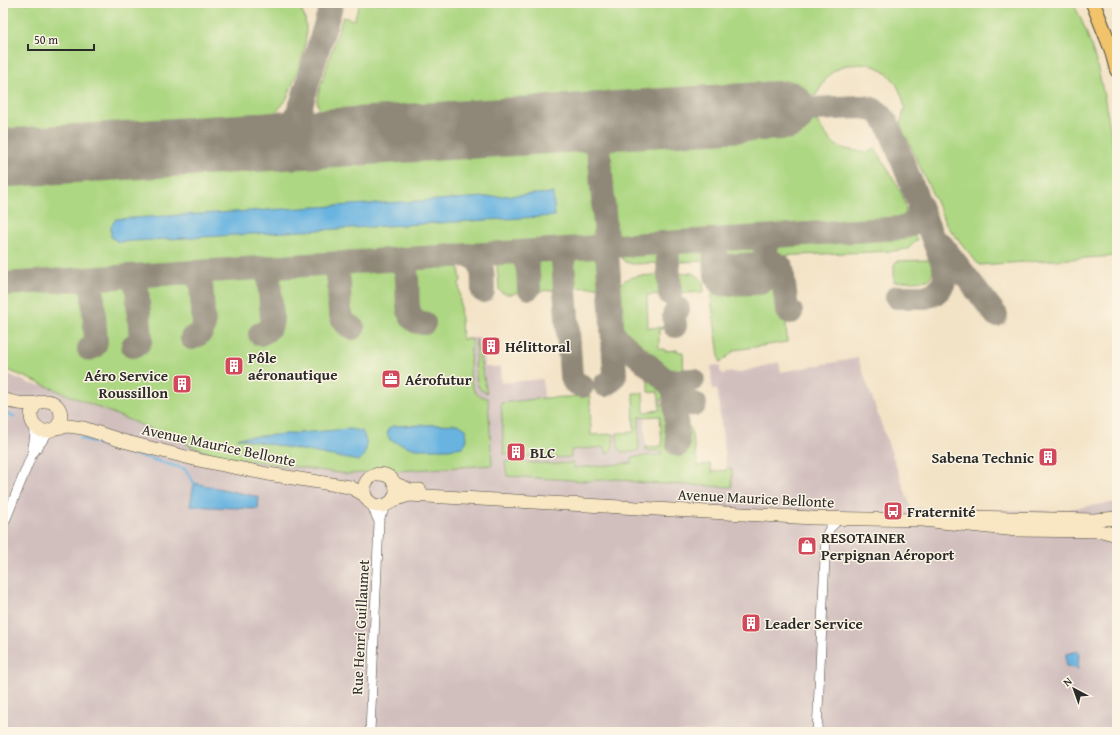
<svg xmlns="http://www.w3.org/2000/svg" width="1120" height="735" font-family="'Gentium Book Plus',serif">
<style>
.industrial{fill:#d1bfbe}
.green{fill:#add782;stroke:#6c8156}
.water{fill:#67b3e0;stroke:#496f86}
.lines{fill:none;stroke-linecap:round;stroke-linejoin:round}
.stream{stroke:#67b3e0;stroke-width:2.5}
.taxiway{stroke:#8f8778;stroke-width:24}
.runway{stroke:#8f8778;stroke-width:59}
.street-casing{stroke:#494742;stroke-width:10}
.secondary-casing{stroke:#494742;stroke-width:14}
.primary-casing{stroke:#494742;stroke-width:16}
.street{stroke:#fff;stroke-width:9}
.secondary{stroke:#f9e7c3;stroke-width:13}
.primary{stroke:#f1c36a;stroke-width:14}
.labels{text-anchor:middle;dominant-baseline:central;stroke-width:3;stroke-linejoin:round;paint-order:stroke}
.poi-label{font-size:15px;font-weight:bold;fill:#2b2b2b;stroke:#fcf5e5;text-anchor:start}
.street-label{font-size:15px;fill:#2b2b2b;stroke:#fcf5e5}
</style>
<rect width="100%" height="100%" fill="#fcf5e5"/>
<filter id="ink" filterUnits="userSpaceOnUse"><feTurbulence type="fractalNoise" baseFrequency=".025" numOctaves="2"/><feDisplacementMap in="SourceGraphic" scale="8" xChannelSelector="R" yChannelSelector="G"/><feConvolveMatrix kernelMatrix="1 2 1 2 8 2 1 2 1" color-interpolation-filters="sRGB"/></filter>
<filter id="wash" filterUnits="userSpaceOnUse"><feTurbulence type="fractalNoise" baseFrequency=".012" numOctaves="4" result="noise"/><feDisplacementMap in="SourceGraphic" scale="16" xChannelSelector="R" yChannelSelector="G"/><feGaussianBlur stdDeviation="0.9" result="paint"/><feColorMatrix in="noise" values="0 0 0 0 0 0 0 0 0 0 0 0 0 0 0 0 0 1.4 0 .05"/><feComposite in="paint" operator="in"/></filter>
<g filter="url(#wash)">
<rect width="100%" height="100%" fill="#f3e3c6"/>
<path class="industrial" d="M474 338H484L485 367H500L501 383 543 379 544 398 590 396 591 435 633 432V393H643L646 447 662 446 728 483 717 389H712L711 366 720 365V371L723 374 732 372 738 373 779 362 781 372 858 358 911 508 1053 511 1117 502V732H3V372L31 384 180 405 418 341Z"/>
<path class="green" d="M3 3H292L299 5C301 10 304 15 305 19 309 41 301 63 293 83 290 89 288 98 284 103 273 117 260 124 243 130L3 145Z
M360 3H1073C1092 37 1101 79 1108 117 1112 139 1116 163 1117 186 1118 209 1117 233 1117 256L979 265 947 226 907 138 904 139 900 126 905 107 902 97 898 87 891 77 882 70 870 64 846 65 834 71 826 79 816 95 346 125C334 121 319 117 317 101 317 98 318 94 319 91L343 17 354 20Z
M817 121C824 132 832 147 846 149 854 151 863 151 871 152L874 148C882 159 907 197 906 210 906 215 900 219 896 222L627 239C618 235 614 231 611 222L607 160C611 144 618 139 633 133Z
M558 138 572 140 579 143 586 149 590 156 593 163 598 223C595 233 591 238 582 242L3 276V172Z
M909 235 916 237 917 240 908 249 893 251 775 256C773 252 772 249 774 245L778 243Z
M754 244 758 246 760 254 754 258 726 259 723 257 722 254 723 248 726 247Z
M706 248 709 250V258L707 261 633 264 625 262 621 258 628 253 633 252Z
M577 255C580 255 583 254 586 255 600 257 607 274 601 286L597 287 576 288 572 285 570 260 572 257Z
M539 257H553L557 260 560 284 558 287 553 290 541 291 537 290 536 287 533 263 535 260Z
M515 259 519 262 521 265 523 288C517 295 503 297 499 289L497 267 499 261 503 260Z
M928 260C936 267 934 273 928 280L894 282V264L897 261Z
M456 264 459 266 461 281 459 283 462 339H472C471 353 466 386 478 395 481 397 485 397 488 398L492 465 347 474 216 456 3 368V290L86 286 146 281 422 265Z
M760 269V274L758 276 754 277 727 278 724 277 723 271Z
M692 273C703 278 703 281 704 292L647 295 648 328 663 327V329H659V349H664L665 351 678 350V352H683L684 377 675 378 619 331 616 292 620 285 625 280 637 276Z
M777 287 780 318 786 321 787 342 735 350 720 363 711 298 713 293 717 290Z
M476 339 487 393C485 392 483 391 481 390 473 383 476 349 476 339Z
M620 349 665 388 668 392 665 397 661 399V405H668L670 424H664L665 432 672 430 674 445 680 444 679 428 690 427 693 440 698 466 710 464 712 472 732 469V487L643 483 618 479 587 481 507 476 505 461 552 464 574 463V468L632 463V457L661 455 662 451H646V447L662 446 660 416 639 417V449L635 452H621L618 448 617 433 634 432 633 393H643L644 412 660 410 658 392H648V376L624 355Z
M590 396 591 435 614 434C613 443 615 450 606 454L605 447 571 450V457L549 458 504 454 501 403 544 398Z"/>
<path class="water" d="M553 193 555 216 118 242 111 237V226L116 219Z
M458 424 466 429 467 440 463 447 448 449H415L390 440 387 433 389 428 393 426Z
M349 429 362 431C368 443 369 450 359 461L237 438Z
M194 483 259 497 258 509 190 506Z
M1079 651 1078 669 1066 666V654Z"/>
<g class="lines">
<path class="stream" d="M3 412 14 416
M80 438 185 469 194 483"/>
<path class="taxiway" d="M301 105 300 114 301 130C310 138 314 138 326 138
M786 110 863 107C879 109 883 116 890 129L944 267 945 276 944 282 940 289 934 294 925 297H897
M553 124C586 127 592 125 600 160L610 291 615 375C612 380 610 383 605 385
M260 143 279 140 290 131 301 105 332 3
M702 241C709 242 713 245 715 252 715 259 714 280 720 283 722 285 724 284 726 284L760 283 766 279 767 276 765 247C767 241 771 239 776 236
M667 243 670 294
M941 244 996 315
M553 250 560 254 563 260 571 375 574 382 582 386
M516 252C530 258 528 275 529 288
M470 255C486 263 482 276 483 291
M715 258 718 262 724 266 775 263
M765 258 766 256C770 263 777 262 782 268L787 309 788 311 791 312
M395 260C399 262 402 263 404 267 413 283 398 323 424 323
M327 264C331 266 335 268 337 273 344 290 331 320 353 328
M258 268 266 272 269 279 272 318C272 327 268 331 260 334
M190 272 199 278 201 284 204 325C203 332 199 335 192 338
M127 276 133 280 137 288 141 339 138 344 133 346
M87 279 91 282 92 285 96 342C95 347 93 348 89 349
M3 284 902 228C916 224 920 217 919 203
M675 326 674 315 678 309
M612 331 615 336 619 340 668 382 674 390 678 445
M664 379 671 381 693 380
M674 393C678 404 685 405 695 404"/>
<path class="runway" d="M3 158 786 110"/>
</g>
</g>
<g filter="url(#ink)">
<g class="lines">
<defs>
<path id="street" d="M33 453 50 430
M371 504 379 522
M3 526 32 454 35 434 34 425
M370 732 379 522 381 515 387 505
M817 732 826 536 830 528 840 518"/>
<path id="secondary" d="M3 399C15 404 25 404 38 403
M31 416a15 15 0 1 1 30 0a15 15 0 1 1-30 0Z
M55 428 68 426 83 428 123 441 198 460 268 474 350 487 365 495
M364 490a16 16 0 1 1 32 0a16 16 0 1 1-32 0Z
M396 484 410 490H420
M394 500 409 495 813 518 923 520 1017 530 1102 531 1117 535
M967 517 1094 520 1117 518"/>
<path id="primary" d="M1093 3 1111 48 1117 70"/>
</defs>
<use href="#street" class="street-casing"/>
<use href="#secondary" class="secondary-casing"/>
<use href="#primary" class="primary-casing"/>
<use href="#street" class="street"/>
<use href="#secondary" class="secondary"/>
<use href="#primary" class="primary"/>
</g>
</g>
<defs>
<symbol id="building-square" viewBox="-11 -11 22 22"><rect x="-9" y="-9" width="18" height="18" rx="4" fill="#d1495b" stroke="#fcf5e5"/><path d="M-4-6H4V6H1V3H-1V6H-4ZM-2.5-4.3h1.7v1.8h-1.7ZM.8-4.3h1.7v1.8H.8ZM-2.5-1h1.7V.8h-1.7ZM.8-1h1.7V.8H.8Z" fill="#fff"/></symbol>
<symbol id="office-square" viewBox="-11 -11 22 22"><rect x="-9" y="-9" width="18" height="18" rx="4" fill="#d1495b" stroke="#fcf5e5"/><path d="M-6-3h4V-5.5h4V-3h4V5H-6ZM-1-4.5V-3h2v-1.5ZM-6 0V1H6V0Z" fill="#fff"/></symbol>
<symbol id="bus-square" viewBox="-11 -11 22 22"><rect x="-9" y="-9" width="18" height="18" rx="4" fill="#d1495b" stroke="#fcf5e5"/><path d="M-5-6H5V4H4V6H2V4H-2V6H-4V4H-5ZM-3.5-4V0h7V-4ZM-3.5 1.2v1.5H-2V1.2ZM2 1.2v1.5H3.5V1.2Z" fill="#fff"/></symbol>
<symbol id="shop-square" viewBox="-11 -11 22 22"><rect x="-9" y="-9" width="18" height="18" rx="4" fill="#d1495b" stroke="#fcf5e5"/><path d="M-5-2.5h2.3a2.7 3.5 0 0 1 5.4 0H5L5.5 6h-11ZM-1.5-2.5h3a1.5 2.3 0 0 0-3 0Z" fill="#fff"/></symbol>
</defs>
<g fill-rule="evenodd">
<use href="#building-square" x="480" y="335" width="22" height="22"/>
<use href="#building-square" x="223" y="355" width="22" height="22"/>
<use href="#office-square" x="380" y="368" width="22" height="22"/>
<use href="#building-square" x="171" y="373" width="22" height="22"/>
<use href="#building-square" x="505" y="441" width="22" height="22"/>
<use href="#building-square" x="1037" y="446" width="22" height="22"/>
<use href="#bus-square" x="882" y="500" width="22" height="22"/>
<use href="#shop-square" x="796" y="535" width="22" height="22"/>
<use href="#building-square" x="740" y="612" width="22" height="22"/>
</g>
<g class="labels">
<g class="poi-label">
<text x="505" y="346">Hélittoral</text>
<text x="248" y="357">Pôle<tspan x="248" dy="17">aéronautique</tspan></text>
<text x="168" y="375" text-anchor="end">Aéro Service<tspan x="168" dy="17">Roussillon</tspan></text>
<text x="405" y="379">Aérofutur</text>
<text x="530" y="452">BLC</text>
<text x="1034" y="457" text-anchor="end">Sabena Technic</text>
<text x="907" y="511">Fraternité</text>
<text x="821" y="537">RESOTAINER<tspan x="821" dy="17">Perpignan Aéroport</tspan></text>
<text x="765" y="623">Leader Service</text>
</g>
<g class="street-label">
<text transform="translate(219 445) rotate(12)">Avenue Maurice Bellonte</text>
<text transform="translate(756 498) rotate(3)">Avenue Maurice Bellonte</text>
<text transform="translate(360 627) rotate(-87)">Rue Henri Guillaumet</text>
</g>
</g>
<rect width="1120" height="735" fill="none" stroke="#fcf5e5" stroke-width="16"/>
<g transform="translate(1074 689) rotate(319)" stroke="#fcf5e5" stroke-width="3" paint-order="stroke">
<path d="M0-3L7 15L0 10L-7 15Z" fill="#2b2b2b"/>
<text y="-6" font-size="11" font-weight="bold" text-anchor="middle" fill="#2b2b2b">N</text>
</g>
<path d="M28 44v6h66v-6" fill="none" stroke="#2b2b2b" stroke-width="2"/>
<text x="34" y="44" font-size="12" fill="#2b2b2b" stroke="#fcf5e5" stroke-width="3" paint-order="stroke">50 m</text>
</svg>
